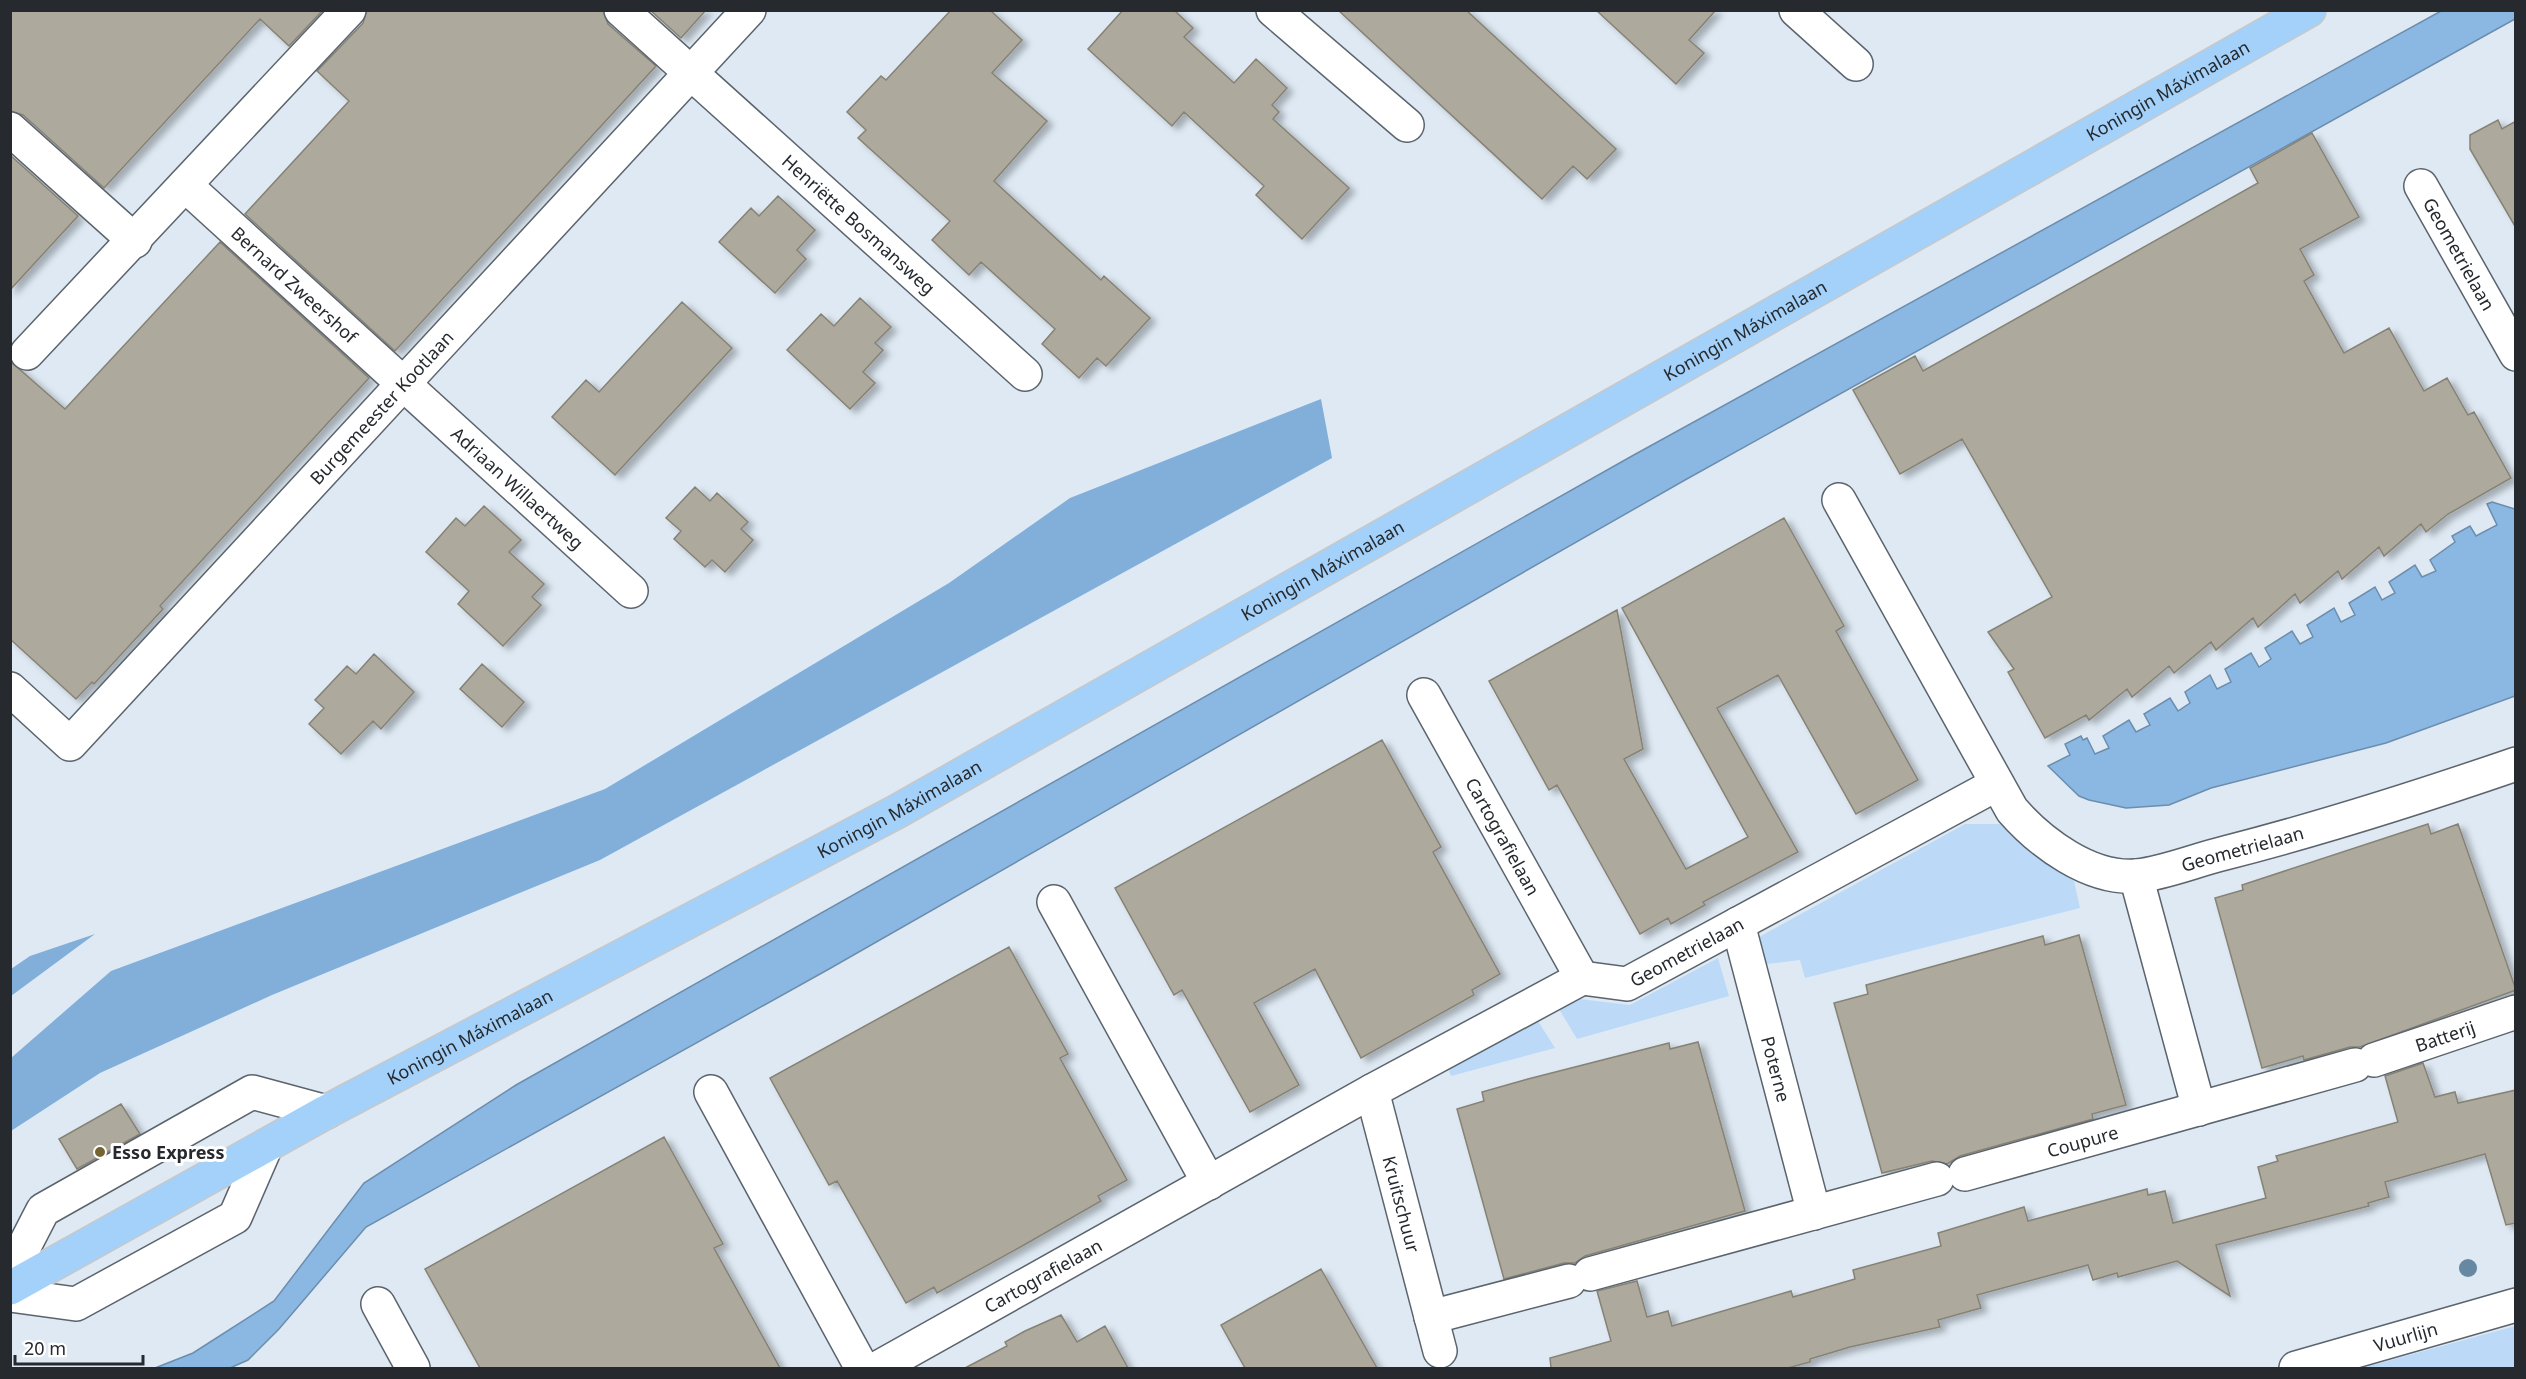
<svg xmlns="http://www.w3.org/2000/svg" width="2526" height="1379" font-family="'Noto Sans',sans-serif">
<style>
.green{fill:#bcdaf7}
.forest{fill:#81afda}
.water{fill:#8ab8e3;stroke:#6c8dad;stroke-width:1.5}
.building{fill:#aea99d;stroke:#868275;stroke-width:1.5;filter:url(#shadow)}
.lines{fill:none;stroke-linecap:round;stroke-linejoin:round}
.minor-casing{stroke:#5b646d;stroke-width:36}
.major-casing{stroke:#c7c8c9;stroke-width:36}
.minor{stroke:#fff;stroke-width:33}
.major{stroke:#a4d1fa;stroke-width:33}
.tree{fill:#6688a3}
.poi-dot{fill:#756432;stroke:#fff;stroke-width:2}
.labels{text-anchor:middle;dominant-baseline:central;stroke-width:6;stroke-linejoin:round;paint-order:stroke}
.street-label{font-size:18px;fill:#262a2e;stroke:#fff}
.poi-label{font-size:18px;font-weight:bold;fill:#262a2e;stroke:#fff;text-anchor:start}
</style>
<defs>
<filter id="shadow"><feDropShadow dx="6" dy="4" stdDeviation="3" flood-color="#0004"/></filter>
</defs>
<rect width="100%" height="100%" fill="#dee9f3"/>
<path class="green" d="M1965 824H2003L2074 881 2080 908 1805 978 1800 960 1767 964 1759 937Z
M1718 958 1729 996 1577 1039 1559 1009 1580 999 1630 1005Z
M1536 1018 1555 1048 1451 1076 1446 1064Z
M2515 1326V1368H2362Z"/>
<path class="forest" d="M1321 399 1332 458 600 860 272 995 100 1073 11 1131V1058L111 971 605 789 949 583 1070 498Z
M95 934 11 996V969L30 956Z"/>
<path class="water" d="M2441 11H2515V19L1685 480 829 969 366 1227 279 1329 248 1360 230 1368H155L193 1353 274 1301 364 1183 516 1085 1632 456Z
M2492 502 2515 509V696L2386 743 2211 788 2169 805 2126 808 2089 800 2079 796 2048 766 2070 755 2065 744 2081 736 2083 740 2087 738 2095 754 2109 748 2103 736 2129 720 2136 732 2150 725 2144 714 2170 698 2178 711 2190 703 2185 692 2210 675 2217 689 2231 682 2225 669 2251 653 2259 667 2271 659 2265 648 2292 631 2300 644 2313 637 2307 625 2334 608 2341 622 2355 615 2349 603 2375 587 2382 600 2395 593 2389 582 2415 565 2422 577 2436 571 2430 560 2455 542 2452 536 2470 526 2476 536 2497 525 2487 504Z"/>
<path class="building" d="M10 10H323L289 46 260 19 104 188 23 115 10 111Z
M367 10H603L608 24 656 66 395 351 245 214 349 101 317 71 363 23Z
M650 10H706L681 38Z
M951 10H990L1022 40 992 73 1047 121 994 181 1101 280 1104 276 1150 318 1106 366 1097 358 1079 378 1042 344 1055 329 981 262 969 275 932 240 950 221 858 138 866 130 847 112 881 76 886 80Z
M1123 10H1174L1193 28 1184 37 1234 83 1256 59 1287 88 1272 105 1279 112 1273 119 1349 188 1302 239 1256 195 1264 186 1184 112 1172 126 1088 49Z
M1338 10H1466L1616 149 1587 179 1573 166 1542 199Z
M1596 10H1716L1689 40 1704 53 1676 84Z
M2498 120 2502 129 2516 121V228L2470 149V135Z
M2312 133 2359 217 2300 249 2314 275 2304 281 2344 353 2389 328 2424 391 2447 378 2468 415 2474 412 2511 478 2448 514 2426 532 2421 524 2384 556 2379 547 2342 579 2338 571 2300 603 2295 594 2258 627 2253 618 2216 650 2211 642 2174 673 2169 666 2132 697 2127 689 2089 720 2086 715 2045 738 2008 672 2014 669 1988 632 2052 597 1962 439 1900 474 1853 390 1915 356 1923 371 2258 183 2250 168Z
M10 155 78 216 10 290Z
M778 196 815 230 797 250 806 259 775 293 719 242 751 208 759 216Z
M220 242 369 378 160 606 163 609 94 684 92 682 76 699 10 639V361L65 409Z
M860 298 891 327 875 343 883 350 863 372 875 383 850 409 787 350 821 314 834 326Z
M682 302 732 348 615 475 552 417 586 380 599 392Z
M695 487 710 501 717 493 748 522 741 529 753 540 725 572 712 560 705 567 674 539 681 531 666 518Z
M484 506 521 540 509 552 544 584 532 597 541 605 503 646 458 604 469 591 426 552 456 518 465 526Z
M1784 518 1844 626 1836 631 1918 780 1856 814 1778 675 1717 708 1798 852 1703 902 1705 905 1671 924 1668 918 1640 934 1557 785 1549 790 1489 681 1617 610 1643 749 1624 759 1686 869 1748 837 1622 608Z
M374 654 414 692 381 729 373 721 341 754 309 724 324 708 315 700 347 666 356 674Z
M482 664 524 702 502 727 460 689Z
M1382 740 1441 847 1433 852 1500 974 1472 990 1474 995 1361 1058 1315 969 1254 1003 1299 1085 1250 1112 1182 990 1174 995 1115 888Z
M2428 824 2431 834 2458 824 2516 990 2360 1047H2350L2304 1060 2303 1056 2262 1068 2215 898 2243 890 2242 885Z
M2079 935 2126 1105 2092 1114 2093 1119 1960 1156 1947 1164 1932 1161 1882 1173 1834 1003 1868 994 1866 985 1920 970 2043 936 2045 945Z
M1009 947 1068 1054 1060 1058 1127 1180 1098 1196 1101 1201 1024 1245 937 1293 934 1287 906 1303 837 1181 829 1185 770 1078Z
M1698 1042 1745 1211 1585 1256 1575 1263H1564L1504 1279 1457 1109 1484 1101 1482 1092 1528 1079 1669 1043 1670 1049Z
M2423 1063 2435 1097 2455 1092 2458 1103 2516 1090V1223L2506 1225 2485 1154 2385 1182 2389 1197 2368 1203 2369 1206 2216 1245 2230 1296 2177 1261 2118 1277 2117 1273 2093 1280 2088 1265 1977 1295 1981 1308 1938 1320 1940 1327 1850 1347 1810 1359V1362L1788 1368H1551L1550 1358 1611 1341 1597 1291 1637 1281 1647 1317 1668 1311 1672 1326 1791 1291 1793 1297 1855 1279 1853 1270 1941 1246 1938 1233 2024 1207 2028 1221 2147 1189 2148 1195 2165 1191 2173 1223 2266 1198 2258 1167 2278 1161 2276 1156 2398 1122 2385 1076Z
M121 1104 140 1134 77 1169 59 1139Z
M664 1137 723 1244 714 1248 780 1368H480L425 1269Z
M1321 1269 1377 1368H1245L1221 1325Z
M1061 1315 1077 1342 1105 1326 1128 1368H965L1007 1346 1005 1342 1025 1331Z"/>
<g class="lines">
<defs>
<g id="minor">
<path id="s1" d="M621 10 1025 374"/>
<path d="M1273 10 1407 125"/>
<path d="M1796 10 1856 64"/>
<path d="M10 129 135 241"/>
<path id="s2" d="M185 185 631 591"/>
<path id="s3" d="M2421 186 2516 354"/>
<path d="M27 353 349 10"/>
<path id="s4" d="M1839 500 2012 810C2041 843 2090 880 2137 876 2165 873 2196 860 2225 853 2323 828 2420 797 2516 764"/>
<path id="s5" d="M10 689 70 744 749 10"/>
<path id="s6" d="M1424 695 1582 978"/>
<path d="M2136 876 2199 1109"/>
<path d="M1054 902 1209 1183"/>
<path id="s7" d="M1738 924 1814 1213"/>
<path id="s8" d="M2374 1060 2516 1012"/>
<path id="s9" d="M1372 1091 1440 1351"/>
<path d="M711 1092 862 1368"/>
<path id="s10" d="M1965 1174 2355 1065"/>
<path d="M10 1274 43 1210 252 1092 326 1112"/>
<path d="M1590 1274 1937 1179"/>
<path d="M10 1295 76 1304 235 1217 266 1146"/>
<path d="M378 1304 413 1368"/>
<path d="M1431 1317 1569 1281"/>
<path id="s11" d="M878 1368 1372 1091 1582 978 1627 984 1997 784"/>
<path id="s12" d="M2296 1368 2516 1305"/>
</g>
<g id="major">
<path id="s13" d="M10 1288 326 1112 896 812 2309 10"/>
</g>
</defs>
<use href="#minor" class="minor-casing"/>
<use href="#major" class="major-casing"/>
<use href="#minor" class="minor"/>
<use href="#major" class="major"/>
</g>
<circle class="tree" cx="2468" cy="1268" r="9"/>
<circle class="poi-dot" cx="100" cy="1152" r="6"/>
<g class="labels">
<g class="street-label">
<text stroke="none"><textPath href="#s13" startOffset="2468">Koningin Máximalaan</textPath></text>
<text stroke="none"><textPath href="#s1" startOffset="320">Henriëtte Bosmansweg</textPath></text>
<text stroke="none"><textPath href="#s3" startOffset="78">Geometrielaan</textPath></text>
<text stroke="none"><textPath href="#s2" startOffset="148">Bernard Zweershof</textPath></text>
<text stroke="none"><textPath href="#s13" startOffset="1982">Koningin Máximalaan</textPath></text>
<text stroke="none"><textPath href="#s5" startOffset="540">Burgemeester Kootlaan</textPath></text>
<text stroke="none"><textPath href="#s2" startOffset="450">Adriaan Willaertweg</textPath></text>
<text stroke="none"><textPath href="#s13" startOffset="1496">Koningin Máximalaan</textPath></text>
<text stroke="none"><textPath href="#s13" startOffset="1010">Koningin Máximalaan</textPath></text>
<text stroke="none"><textPath href="#s6" startOffset="162">Cartografielaan</textPath></text>
<text stroke="none"><textPath href="#s4" startOffset="610">Geometrielaan</textPath></text>
<text stroke="none"><textPath href="#s11" startOffset="918">Geometrielaan</textPath></text>
<text stroke="none"><textPath href="#s13" startOffset="524">Koningin Máximalaan</textPath></text>
<text stroke="none"><textPath href="#s8" startOffset="75">Batterij</textPath></text>
<text stroke="none"><textPath href="#s7" startOffset="150">Poterne</textPath></text>
<text stroke="none"><textPath href="#s10" startOffset="122">Coupure</textPath></text>
<text stroke="none"><textPath href="#s9" startOffset="117">Kruitschuur</textPath></text>
<text stroke="none"><textPath href="#s11" startOffset="189">Cartografielaan</textPath></text>
<text stroke="none"><textPath href="#s12" startOffset="114">Vuurlijn</textPath></text>
</g>
<g class="poi-label">
<text x="112" y="1152">Esso Express</text>
</g>
</g>
<rect width="2526" height="1379" fill="none" stroke="#262a2e" stroke-width="24"/>
<path d="M15 1355v9h128v-9" fill="none" stroke="#262a2e" stroke-width="3"/>
<text x="24" y="1355" font-size="18" fill="#262a2e" stroke="#ffffff" stroke-width="4.5" paint-order="stroke">20 m</text>
</svg>
